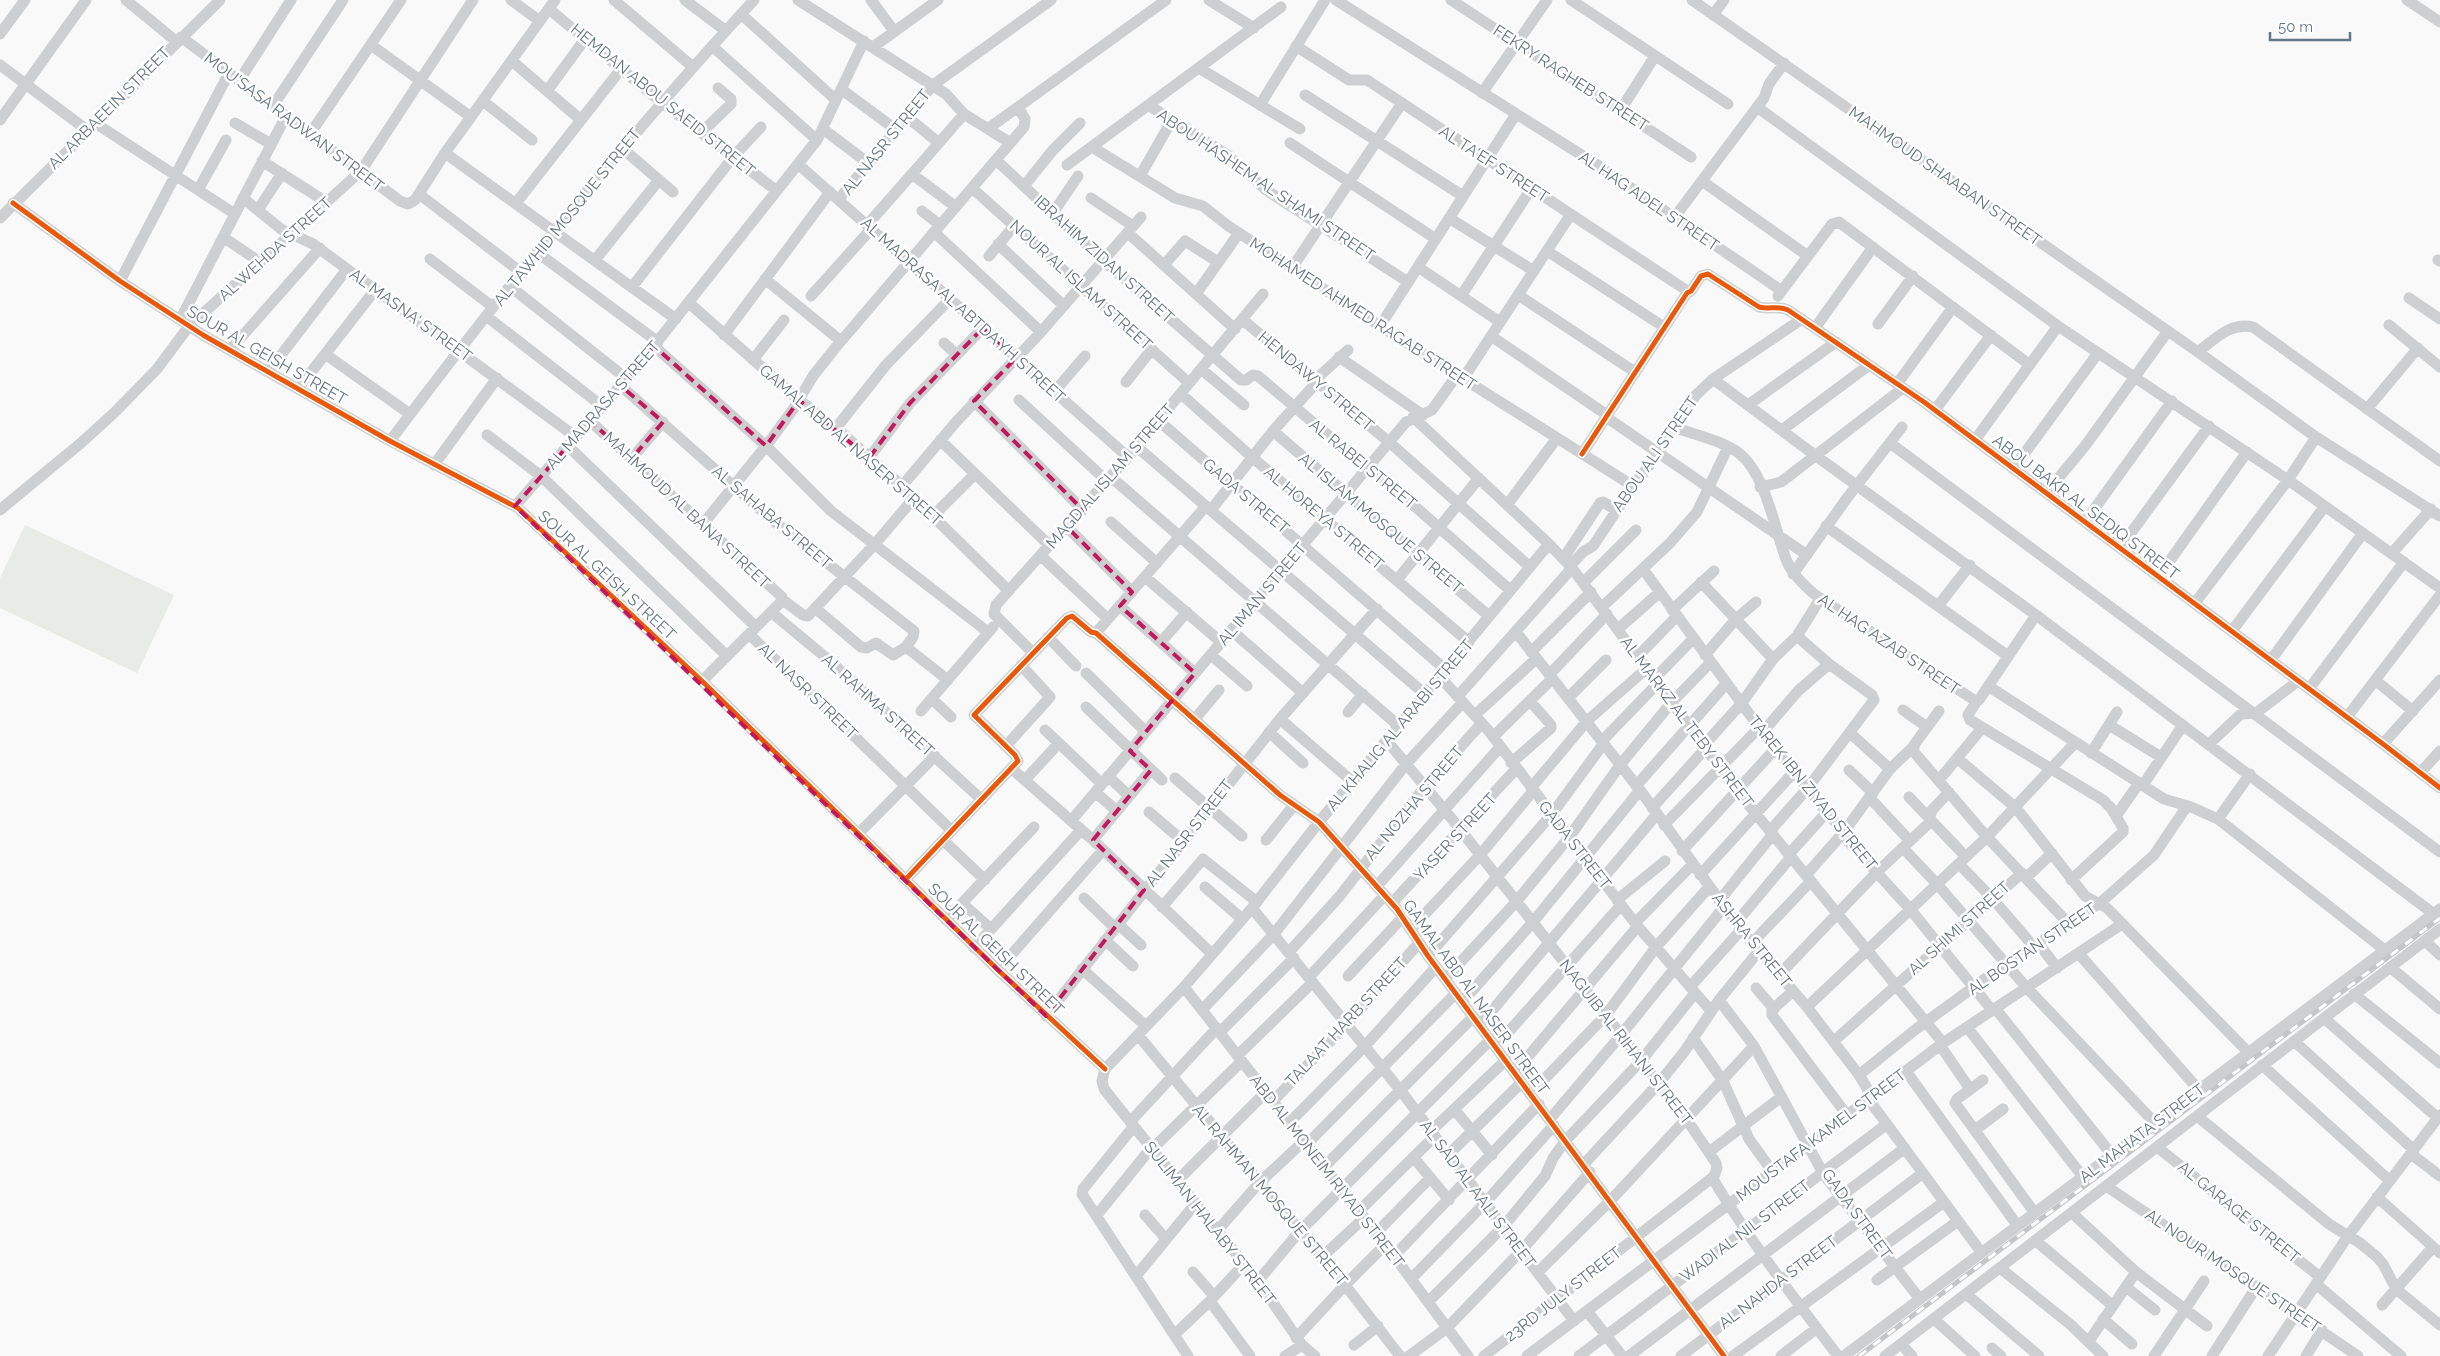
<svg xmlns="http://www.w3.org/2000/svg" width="2440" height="1356" font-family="Raleway,sans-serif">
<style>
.green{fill:#e8ebe6}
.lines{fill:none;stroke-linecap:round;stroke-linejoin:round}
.minor{stroke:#cecfd0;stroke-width:11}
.rail-casing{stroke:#c3c5c6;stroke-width:5}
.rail{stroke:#fff;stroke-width:3;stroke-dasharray:9;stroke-linecap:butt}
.cycleway-casing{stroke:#fff;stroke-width:8}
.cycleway{stroke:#e8590c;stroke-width:5}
.marked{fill:none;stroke:#c2185b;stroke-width:4;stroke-dasharray:10 6;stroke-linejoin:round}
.labels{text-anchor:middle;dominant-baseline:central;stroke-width:5;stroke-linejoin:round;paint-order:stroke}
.street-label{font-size:16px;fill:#657683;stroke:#fff}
</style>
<rect width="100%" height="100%" fill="#f9f9f9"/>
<path class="green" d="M25 525 174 595 137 673 0 608V578Z"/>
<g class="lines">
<path class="minor" d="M126 0 177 42
M511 0 540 21
M614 0 693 67
M685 0 726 31
M798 0 946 94 964 114 1009 142
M871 0 894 31
M1209 0 1254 28
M1336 0 1599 166 1782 291
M1451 0 1691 157
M1571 0 1728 104
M1692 0 2198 352 2316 437 2440 516
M2407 0 2440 22
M549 9 661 102 777 191
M741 14 836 100
M1713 15 1724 0
M0 34 25 0
M181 37 400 201 408 204 415 200 445 153 555 0
M371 45 471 117
M712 46 817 140
M1296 46 1349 80H1367L1689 292
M873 47 938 0
M512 61 581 120
M0 65 87 130
M1199 68 1300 129
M239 81 291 0
M841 89 895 129
M547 91 585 39
M1482 93 1547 0
M1305 95 1463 196
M483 101 532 140
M1148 105 1229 156 1266 190 1408 282
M1260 105 1325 0
M273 106 343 0
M1757 107 2058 326 2288 480 2440 588
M1620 111 1655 56
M906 116 939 143
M0 120 86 0
M95 123 235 214
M235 123 271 144
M989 128 1166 0
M823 129 868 163
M701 133 731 104V99L718 88
M310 134 401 0
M1290 143 1436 239
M1092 147 1175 198 1203 206 1227 225 1380 326 1633 486
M623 149 673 192
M445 153 676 319
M996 160 1104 261 1241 380H1246L1253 375 1258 376 1348 452 1369 466 1510 590
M262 161 326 202
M798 164 1128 457
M1067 165 1281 7
M912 174 964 114
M1140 176 1172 120
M1702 181 1808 256
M1024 186 1053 150 1080 123
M972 188 1189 383
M198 190 226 140
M419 194 522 273
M243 198 281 229 313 244 576 437
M1091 198 1133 226
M839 199 933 85 1051 0
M13 203 120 281 203 335 390 441 518 508 702 681 998 970 1105 1069
M516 203 621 69
M258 210 282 173
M922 211 940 225
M1053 213 1078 176
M0 218 220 0
M1449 218 1534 271
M1674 218 1764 98 1769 84 1784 63
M868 224 912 174 956 207
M934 232 1041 332
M1128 233 1235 329
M223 237 260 262
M998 244 1064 306
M1547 251 1664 327
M538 253 658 342
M989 256 1014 226
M430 259 493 307
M595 260 659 180
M2438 260 2440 261
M1164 265 1185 241 1218 262
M1418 267 1500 322
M1292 268 1402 103
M765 279 841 341
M120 281 229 73
M511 287 627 379
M632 287 733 157 761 127
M1196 294 1239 233
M1518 295 1635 372
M811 296 872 228
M1461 296 1531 189
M1778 296 1832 224 1839 222 2030 365
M2409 298 2440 319
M689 303 799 400 836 428 902 486 1009 591
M486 316 602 406
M180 320 286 116
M1243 320 1389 442 1530 567
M1878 324 1913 276
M2389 325 2440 367
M1380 326 1516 114
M1815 328 1873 247
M724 335 830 192
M1491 336 1607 415
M944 343 957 355
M654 346 766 446 831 511 988 632
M230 350 320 248
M2198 352C2215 339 2230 322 2253 327L2440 461
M325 354 410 414
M1339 357 1423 415
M753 360 784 320
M1201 369 1244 405
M268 372 347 269
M1463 379 1571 214
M1713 379 1816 456 2036 615 2434 914
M1315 380 1348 350
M1126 382 1152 349
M1897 384 1953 307
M621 386 772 520 914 631 913 637 906 647
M298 389 375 290
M1054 392 1085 356
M1181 394 1253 458 1469 642
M1019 400 1108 482
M974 401 1083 510
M1748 405 1836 342
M2367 409 2418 348
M1935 410 1991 335
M1413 417 1549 544 1572 568 1738 792 1943 1043
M1606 417 1807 555
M590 421 782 597 783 600
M1159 421 1446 670
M1673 427C1693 434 1724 441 1740 454 1765 474 1775 529 1786 559 1791 573 1803 584 1814 594L1974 700 1975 704 1968 715 1970 720 2103 800 2111 808 2123 828V832L2071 880
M836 428 886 365 951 298
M1782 430 1869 365
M1273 431 1489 616
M487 435 541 476 727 656
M940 440 1050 546
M1975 440 2058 326
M390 441C504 289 625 140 754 0
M1890 443 2440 852
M568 446 756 627
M1137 447 1426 695
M1582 454 1687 293 1691 291 1701 276 1708 274 1759 307C1770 310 1777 305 1788 310L1924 402 2383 744 2440 788
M632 458 663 422
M869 458 910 403 983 328
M434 465 497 378
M2013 469 2098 353
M1111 477 1399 726
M902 486 956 422 1041 332 1141 217
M1760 487 1781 482 1789 476 1903 388
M2046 493 2085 446 2168 331
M1507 505 1557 438
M515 506 642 361 817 140 864 41
M0 510 81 443 115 412 157 369 189 326 361 171 473 0
M1211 510 1273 431 1317 382
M933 516 975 474
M1111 522 1157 563
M2085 522 2172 401
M703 524 766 446 794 408 813 376 836 347 1024 127 1025 119 1018 107
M1826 526 2008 656
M1067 527 1132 592
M2120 548 2209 426
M2392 553 2431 509
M1041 556 1108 619
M1563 559 1600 503 1603 502 1616 510
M1570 566 1583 552 1593 546 1633 486 1659 453 1673 427 1696 395 1713 379 1802 319
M1643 569 1775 749 1840 828 1849 842 1910 909 1992 1010
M1793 574 1847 498 1902 427
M2159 576 2247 452
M1145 577 1221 642
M1397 580 1479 478
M1701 582 1773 659
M1583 583 1636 530
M2195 603 2288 480 2316 437
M1120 606 1195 673
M1938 606 1970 565
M1602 607 1670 543 1697 512 1728 447
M815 608 861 647 867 648 876 643 893 655 906 647 948 680
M1672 610 1714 571
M771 612 830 661 982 800
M1618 629 1660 592
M1231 630 1303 693
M2232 631 2325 506
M1516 632 1640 790 1741 930 1807 1007 1859 1075 1867 1088 1872 1104 1981 1252
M1096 633 1206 506
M749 634 952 831
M1048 637 1076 666
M1161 642 1187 612
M1531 652 1591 592
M1033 653 994 614 996 605 1128 457 1263 294
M1211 655 1247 686
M1705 655 1736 619 1756 602
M1638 656 1677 616
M2271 660 2363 533
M1086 673 1146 732
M1549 675 1607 614
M1440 677 1488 730 1635 923 1711 1011
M1655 678 1693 639
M2375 680 2413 711
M702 681 783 600 803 615 808 616 874 545 914 498
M1988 686 2164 799 2191 807 2218 819 2386 951
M2309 689 2404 562
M1458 696 1572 568
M1568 698 1606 660
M932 699 951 717
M1975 702 1979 700 2036 615
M1086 707 1162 780
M1903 710 1927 727
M921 711 993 627
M1939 711 1914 745V752L1987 837 2069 924
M1348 712 1363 694
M1475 715 1536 659
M2347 717 2440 595
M1280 719 1353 782
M1194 720 1219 690
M2109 725 2161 757
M1045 730 1102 784
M1269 732 1303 763
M1762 733 1798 691 1829 664
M1850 733 1890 769
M1493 737 1552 679
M1387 741 1452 819 1621 1035 1687 1120 1716 1163 1717 1168 1713 1179C1750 1241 1794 1298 1838 1356
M1602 741 1658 683
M2209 744 2241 714 2256 713 2298 681
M2383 744 2440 680
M1704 745 1741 704 1773 659 1797 636 1820 599
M1006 746 1050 697 1021 665
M2091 753 2117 712
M1957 758 2016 808 2085 896 2107 908 2249 1053
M1511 763 1551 728V725L1530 701
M1012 769 1093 840 1212 954
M1849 770 1873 793
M2420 773 2440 751
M1108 776 1129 796
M1175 778 1242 836
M1025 780 1059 743
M1939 780 1982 728
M2143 785 2183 725
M1636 786 1726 684
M1531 788 1587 721 1647 668
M1095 792 1117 811
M1869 797 1910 841
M1909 797 1966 857
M1652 808 1706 748
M1149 812 1183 841
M2116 816 2139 783
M2218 819 2250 774
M1071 821 1406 422 1432 410 1457 375
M1664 825 1759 728
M1770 831 1807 789 1874 700 1872 695 1829 664 1797 636
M859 833 935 756
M943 840 985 880
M1093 840 1151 770
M1266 840 1294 805
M1903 848 1937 884 2027 988 2155 1123
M1682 851 1775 749
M1789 854 1827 812
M1959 864 1992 898 2034 947
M1700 875 1794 772
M1806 875 1843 833 1890 769 1913 747
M2026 878 2052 853
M906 879 1018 761 1015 755 974 715 1067 618 1072 616 1091 632 1096 633 1280 795 1319 822 1397 909 1428 956 1724 1356
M1377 886 1500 747
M1205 887 1242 919
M1084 898 1115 928
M1617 900 1665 861
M1719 901 1773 834
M962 903 991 929
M1392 903 1516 769
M1162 907 1203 859 1257 902
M1252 908 1401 1091 1574 1321
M946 920 1034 827
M1635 923 1692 865
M1736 923 1791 857
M1118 924 1141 945
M1411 929 1480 855 1533 791
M1105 940 1133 966
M2425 941 2440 955
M1752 943 1811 881
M2039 944 2057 968
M974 948 1081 830
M1289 952 1339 897 1425 786 1482 723
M2079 954 2199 1090
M1428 956 1552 814 1604 743
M2390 967 2440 1009
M1082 969 1146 1026
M998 970 1103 850
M1779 975 1877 872 1928 824 1932 810 1949 792
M1310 976 1385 895
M1348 976 1403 917
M1445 979 1516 902 1570 836 1620 765 1672 702 1710 663
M1184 987 1394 1256 1468 1356
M1690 987 1741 930
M1756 988 1774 1009
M1793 991 1772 1010V1015L1847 1115
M2354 994 2440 1063
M1719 1000 1754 1046 1824 1175 1919 1298
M1463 1001 1533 922 1640 790
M1807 1007 1987 837 2075 743
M1995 1008 2112 1155
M1202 1010 1274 934 1406 764 1463 702
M1046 1016 1280 719 1377 609
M2324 1018 2438 1118
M1480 1025 1657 814
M1967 1027 2083 1177
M1220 1032 1294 958
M1138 1035 1345 1285 1400 1356
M1693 1038 1723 1081 1749 1139 1772 1171
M1834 1041 2022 873
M2294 1041 2414 1150
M1940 1045 1970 1089
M1496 1046 1621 905
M1238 1055 1313 982
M2262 1065 2390 1181
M1906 1071 2017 1225
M1515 1072 1638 926
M1859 1075 1916 1029 1989 976 2100 903 2154 855 2187 806
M1983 1080 1957 1099 1955 1103 2034 1212
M1531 1093 1606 1015 1656 947 1709 887
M1273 1101 1347 1024 1419 943
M1454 1109 1492 1155
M2197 1116 2329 1224 2360 1243 2377 1257 2383 1264 2396 1289 2440 1325
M1550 1119 1621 1035 1724 907
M1130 1122 1217 1028
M1290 1122 1365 1046 1436 967
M1134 1126 1083 1189 1082 1194 1188 1356
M1975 1130 2003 1109
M1431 1131 1506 1060
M1307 1144 1456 993
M2157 1147 2320 1277
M1152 1149 1242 1061
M1709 1152 1781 1097
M1449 1154 1522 1082
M2411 1154 2440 1176
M1414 1158 1449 1200
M1584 1164 1659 1083 1684 1052 1719 1000 1758 952
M1324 1167 1474 1016
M1177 1181 1266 1092
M2106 1186 2358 1356
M2377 1197 2440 1253
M1359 1211 1435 1136
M2072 1213 2136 1272 2207 1326
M1097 1215 1151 1148
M1145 1215 1166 1239
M1218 1230 1259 1183 1304 1141
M1376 1233 1430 1178
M2036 1241 2113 1306
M1394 1256 1539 1104
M1321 1258 1364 1218
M2000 1268 2071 1325 2103 1356
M1193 1272 1214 1296
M1538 1272 1611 1200 1754 1046
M1136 1276 1196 1203
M1411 1279 1485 1203 1554 1125
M1877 1280 1958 1221
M1258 1281 1299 1232 1491 1039
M2316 1284 2401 1356
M2126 1287 2155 1310
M1966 1294 2039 1356
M1210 1301 1250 1356
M1428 1302 1503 1227 1545 1176 1553 1158 1566 1140 1641 1061 1695 993
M2382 1305 2433 1247
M1587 1311 1622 1356
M1934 1319 1975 1356
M2103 1319 2132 1344
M1174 1335 1210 1301 1244 1264
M1296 1338 1345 1285 1385 1245
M2089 1341 2136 1272
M1901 1344 1912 1356
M1354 1345 1378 1326
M1992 1348 2001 1356
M1285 1356 1302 1345
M1315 1356 1302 1345 1258 1281 1104 1089 1102 1081 1105 1069 1184 987 1252 908 1319 822 1549 544
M1409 1356 1447 1328 1521 1251 1590 1172
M1484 1356 1713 1177
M1527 1356 1943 1043 2122 924
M1579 1356 1887 1124
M1629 1356 1905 1148
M1681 1356 1923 1173
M1733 1356 1944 1202
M1781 1356 1817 1328
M1844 1356 2440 909
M1885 1356 2440 929
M2154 1356 2204 1281
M2212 1356 2257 1286
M2268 1356 2348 1236 2440 1115
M2306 1356 2322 1330"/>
<defs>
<path id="rail" d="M1859 1356 2440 918"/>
</defs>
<use href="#rail" class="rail-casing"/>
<use href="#rail" class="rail"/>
<defs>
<path id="cycleway" d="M13 203 120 281 203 335 390 441 518 508 702 681 998 970 1105 1069
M1582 454 1687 293 1691 291 1701 276 1708 274 1759 307C1770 310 1777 305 1788 310L1924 402 2383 744 2440 788
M906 879 1018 761 1015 755 974 715 1067 618 1072 616 1091 632 1096 633 1280 795 1319 822 1397 909 1428 956 1724 1356"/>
</defs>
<use href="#cycleway" class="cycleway-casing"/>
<use href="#cycleway" class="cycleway"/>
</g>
<path class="marked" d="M983 328 1016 358 974 401 1083 510 1067 527 1132 592 1120 606 1195 673 1130 751 1151 770 1093 840 1144 890 1046 1016 515 506 590 421 632 458 663 422 621 386 654 346 766 446 799 400 869 458 910 403Z"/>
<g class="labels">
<g class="street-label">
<text transform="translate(1571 78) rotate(33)">FEKRY RAGHEB STREET</text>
<text transform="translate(663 100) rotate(39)">HEMDAN ABOU SAEID STREET</text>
<text transform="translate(109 108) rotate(-45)">AL ARBAEEIN STREET</text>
<text transform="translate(294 122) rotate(37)">MOU'SASA RADWAN STREET</text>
<text transform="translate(886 142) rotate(-51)">AL NASR STREET</text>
<text transform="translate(1494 164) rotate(33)">AL TA'EF STREET</text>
<text transform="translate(1945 176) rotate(35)">MAHMOUD SHAABAN STREET</text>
<text transform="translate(1266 185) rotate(34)">ABOU HASHEM AL SHAMI STREET</text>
<text transform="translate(1649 201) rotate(34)">AL HAG ADEL STREET</text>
<text transform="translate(567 217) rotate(-51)">AL TAWHID MOSQUE STREET</text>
<text transform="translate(275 249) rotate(-42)">AL WEHDA STREET</text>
<text transform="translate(1104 259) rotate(42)">IBRAHIM ZIDAN STREET</text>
<text transform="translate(1081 285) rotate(42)">NOUR AL ISLAM STREET</text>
<text transform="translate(963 310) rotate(42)">AL MADRASA AL ABTDA'YH STREET</text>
<text transform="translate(1363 314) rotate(33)">MOHAMED AHMED RAGAB STREET</text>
<text transform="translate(411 315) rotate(36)">AL MASNA' STREET</text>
<text transform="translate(267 355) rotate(30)">SOUR AL GEISH STREET</text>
<text transform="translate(1316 381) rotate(40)">HENDAWY STREET</text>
<text transform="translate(603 405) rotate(-49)">AL MADRASA STREET</text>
<text transform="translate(851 445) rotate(41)">GAMAL ABD AL NASER STREET</text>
<text transform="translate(1655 454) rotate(-55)">ABOU ALI STREET</text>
<text transform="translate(1363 464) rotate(39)">AL RABEI STREET</text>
<text transform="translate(1110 476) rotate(-49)">MAGD AL ISLAM STREET</text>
<text transform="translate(1246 496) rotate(40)">GADA STREET</text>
<text transform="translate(2086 507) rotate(37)">ABOU BAKR AL SEDIQ STREET</text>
<text transform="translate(687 510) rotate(43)">MAHMOUD AL BANA STREET</text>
<text transform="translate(772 517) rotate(40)">AL SAHABA STREET</text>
<text transform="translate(1324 518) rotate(40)">AL HOREYA STREET</text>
<text transform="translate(1381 523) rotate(40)">AL ISLAM MOSQUE STREET</text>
<text transform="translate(607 575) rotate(43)">SOUR AL GEISH STREET</text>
<text transform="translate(1262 594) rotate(-50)">AL IMAN STREET</text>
<text transform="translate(1889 644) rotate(34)">AL HAG AZAB STREET</text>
<text transform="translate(808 691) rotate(44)">AL NASR STREET</text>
<text transform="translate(878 705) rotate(42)">AL RAHMA STREET</text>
<text transform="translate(1687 722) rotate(53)">AL MARKZ AL TEBY STREET</text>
<text transform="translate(1400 725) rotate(-50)">AL KHALIG AL ARABI STREET</text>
<text transform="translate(1813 793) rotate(51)">TAREK IBN ZIYAD STREET</text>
<text transform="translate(1414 803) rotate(-50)">AL NOZHA STREET</text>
<text transform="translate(1189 833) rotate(-52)">AL NASR STREET</text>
<text transform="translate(1455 837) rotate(-47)">YASER STREET</text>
<text transform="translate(1575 845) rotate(52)">GADA STREET</text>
<text transform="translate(1959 928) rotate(-42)">AL SHIMI STREET</text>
<text transform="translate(1752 940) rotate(51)">ASHRA STREET</text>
<text transform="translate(996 949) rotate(44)">SOUR AL GEISH STREET</text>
<text transform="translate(2032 949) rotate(-34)">AL BOSTAN STREET</text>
<text transform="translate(1476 997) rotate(54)">GAMAL ABD AL NASER STREET</text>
<text transform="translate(1346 1022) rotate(-47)">TALAAT HARB STREET</text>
<text transform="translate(1626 1042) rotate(52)">NAGUIB AL RIHANI STREET</text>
<text transform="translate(2142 1133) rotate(-37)">AL MAHATA STREET</text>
<text transform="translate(1821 1135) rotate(-37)">MOUSTAFA KAMEL STREET</text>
<text transform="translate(1327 1171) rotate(52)">ABD AL MONEIM RIYAD STREET</text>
<text transform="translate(1478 1194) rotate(53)">AL SAD AL AALI STREET</text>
<text transform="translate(1270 1195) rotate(50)">AL RAHMAN MOSQUE STREET</text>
<text transform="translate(2239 1212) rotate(39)">AL GARAGE STREET</text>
<text transform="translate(1857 1214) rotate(54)">GADA STREET</text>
<text transform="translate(1210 1223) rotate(52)">SULIMAN HALABY STREET</text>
<text transform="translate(1745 1231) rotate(-37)">WADI AL NIL STREET</text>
<text transform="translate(2233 1271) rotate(34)">AL NOUR MOSQUE STREET</text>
<text transform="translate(1778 1282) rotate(-37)">AL NAHDA STREET</text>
<text transform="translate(1563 1294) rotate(-38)">23RD JULY STREET</text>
</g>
</g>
<path d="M2270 32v8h80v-8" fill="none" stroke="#657683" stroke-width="2.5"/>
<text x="2278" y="32" font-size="15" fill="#657683" stroke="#ffffff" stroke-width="4" paint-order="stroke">50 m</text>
</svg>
